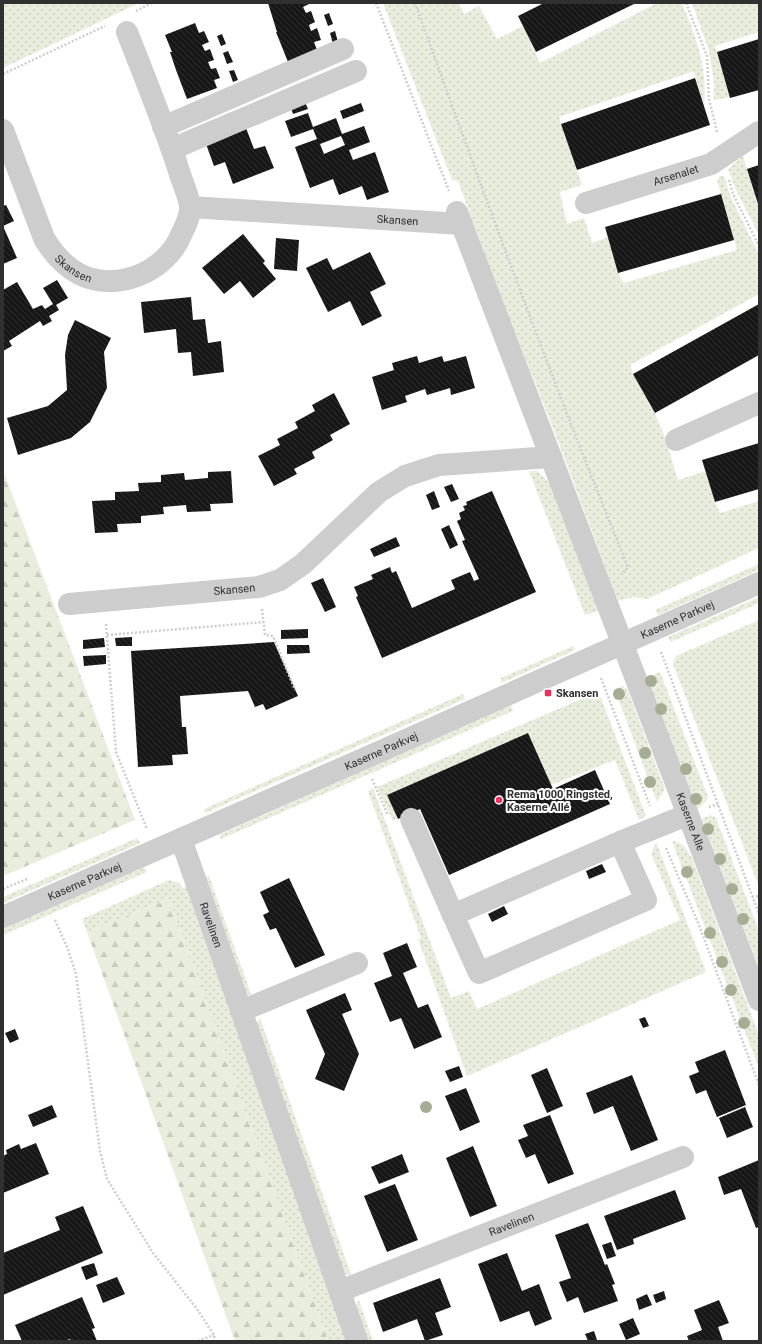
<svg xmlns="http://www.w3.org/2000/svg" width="762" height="1344" font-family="Roboto,sans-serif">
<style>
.green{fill:url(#green-dots)}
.forest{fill:url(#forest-firs)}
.building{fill:url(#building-back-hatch);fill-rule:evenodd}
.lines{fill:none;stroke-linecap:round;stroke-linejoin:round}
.path{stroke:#cdcdcd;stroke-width:2.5;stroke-dasharray:2 2;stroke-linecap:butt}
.minor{stroke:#cdcdcd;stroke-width:22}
.tree{fill:#a5ae94}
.poi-dot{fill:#e53460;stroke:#fff;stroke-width:1.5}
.labels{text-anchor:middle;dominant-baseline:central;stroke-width:4;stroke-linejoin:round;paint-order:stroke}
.street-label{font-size:11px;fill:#303030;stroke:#fff}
.poi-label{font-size:11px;font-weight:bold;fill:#303030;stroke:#fff;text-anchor:start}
</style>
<defs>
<pattern id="green-dots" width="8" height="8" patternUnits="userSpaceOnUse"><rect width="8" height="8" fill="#e9edde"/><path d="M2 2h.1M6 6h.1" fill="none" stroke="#c8ccbf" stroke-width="1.8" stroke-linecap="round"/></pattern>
<pattern id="forest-firs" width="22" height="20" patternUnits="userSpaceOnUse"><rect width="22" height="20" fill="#e9edde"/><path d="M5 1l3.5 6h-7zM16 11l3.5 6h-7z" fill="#c8ccbf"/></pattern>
<pattern id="building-back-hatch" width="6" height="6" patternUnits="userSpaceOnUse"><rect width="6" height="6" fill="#171717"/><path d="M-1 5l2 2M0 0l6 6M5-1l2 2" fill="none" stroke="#303030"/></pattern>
</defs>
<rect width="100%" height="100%" fill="#fff"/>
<path class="green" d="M3 3H139L3 68Z
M383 3H459L464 14 479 6 497 39 523 26 540 63 657 3H682C696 37 708 68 704 106L694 71 559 117 582 185 560 192 567 224 584 218 592 243 608 237 618 273 624 283 737 250 717 180 720 176H724L731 198 759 254V294L630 365C636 382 647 396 654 412 665 434 671 457 678 480L706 471 715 502 720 513 759 501V548L647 599 634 597 618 601 552 425 503 303 458 181 452 180Z
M692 3H759V32L715 46 730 97 714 100V82L709 51Z
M743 156 759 208V235L736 190 728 169Z
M529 471H537L548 481 552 489 599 611 585 615Z
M759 564V570L658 615 655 610Z
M759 597V603L671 642 668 637Z
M759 620V887L673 664 676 656Z
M573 646 575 650 501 683V678Z
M660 672 708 797 706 801 698 809 647 678Z
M623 686 628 691 665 789 657 802 615 690Z
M463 694 465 699 205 813 204 809Z
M593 694H598L601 698 646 816 639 820 615 760 551 785 528 733 387 795 398 819 393 821 377 787Z
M511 705 513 711 221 839 219 835Z
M373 788 451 998 469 991 477 1009 680 920 651 854 656 842 706 972 467 1076 418 939 421 938 368 791Z
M710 815 716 818 759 931V968L702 819Z
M137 838 140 843 3 903V897Z
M672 841C684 843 686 848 692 858L759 1035V1068Z
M144 867 147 872 3 935V929Z
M209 876 251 994 246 996 204 878Z
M169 880 180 883 182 888 187 886 346 1341H328L169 899 87 932 82 919Z
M260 1018 352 1277 342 1272 255 1025Z
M359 1300 373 1341H367L355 1307Z"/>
<path class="forest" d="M3 470 135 820 3 876Z
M169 899 328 1341H235L87 932Z"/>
<path class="building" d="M268 3H308L309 4 303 7 306 13 311 11 315 22 309 25 311 31 317 28 321 40 314 42 317 50 288 62 276 32H277Z
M544 3H636L536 52 518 16Z
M329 13 333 24 328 26 324 15Z
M195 23 199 33 204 31 209 42 202 45 205 51 210 49 214 60 208 62 211 69 216 68 220 78 214 80 217 88 187 99 176 70 170 52H172L165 35Z
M335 31 338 42 333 44 330 33Z
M222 34 226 44 221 46 217 36Z
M759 39V90L730 98 717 52Z
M228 51 233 62 227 64 223 53Z
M234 70 238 80 233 82 229 71Z
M695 78 710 125 577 170 561 124Z
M305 102 308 109 293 114 291 108Z
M361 103 364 111 343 119 340 111Z
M308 113 313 127 336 118 342 134 364 126 370 142 349 150 353 160 375 152 389 192 367 200 362 186 339 195 333 179 310 188 295 147 317 139 313 129 291 137 285 121ZM341 136 345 145 324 154 320 144Z
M246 128 254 149 265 146 274 168 233 184 225 162 214 166 206 144Z
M759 165V207L747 169Z
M721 194 734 240 618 273 605 227Z
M6 205 14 221 3 226V206Z
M3 226 17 258 3 264Z
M243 234 265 261 263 263 276 279 253 298 240 281 224 294 202 268Z
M276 238 299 240 297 271 274 269Z
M370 252 386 284 370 292 382 316 362 326 350 301 328 312 306 268 327 258 333 270Z
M57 280 68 298 56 305 59 310 49 316 52 321 43 326 40 321 9 341 12 346 3 351V290L17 282 33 309 42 305 45 309 53 304 43 288Z
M191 297 193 320 205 319 208 343 221 341 224 372 193 376 191 352 178 353 176 329 144 333 141 302Z
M759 304V355L655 413 633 374Z
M75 320 111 338 104 352 107 388 90 422 71 438 18 455 7 418 48 406 67 390 65 355 68 335Z
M417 356 419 363 442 356 444 362 466 356 475 388 451 395 450 388 427 395 425 389 405 396 407 402 382 410 372 377 394 370 392 363Z
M334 393 350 424 330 435 333 440 312 452 315 458 294 469 297 474 274 486 258 456 280 445 277 439 298 428 295 422 315 411 312 405Z
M759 443V489L715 502 702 460Z
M231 471 233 503 210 504 211 511 187 512 186 505 163 507 164 514 141 516V523L117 524 118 532 95 533 92 501 115 500V492L139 491 138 483 161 482V475L184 473 185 480 208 478V472Z
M452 484 459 499 451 502 444 487Z
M434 491 440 507 432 510 426 495Z
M492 491 536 592 382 658 356 597 358 596 354 587 373 579 371 575 390 567 392 573 396 571 412 608 455 589 451 580 470 572 474 581 479 579 462 541 465 540 457 521 461 519 459 513 465 510 463 506 467 505 466 502Z
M449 525 458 545 450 549 441 529Z
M396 537 400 546 374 557 370 549Z
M323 578 336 607 325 612 311 583Z
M308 629V638L281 639V630Z
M132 637V646H116L115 638Z
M104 638 105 647 83 649V640Z
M274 642 298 696 266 710 263 704 255 707 248 691 180 696 182 727H186L188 754 172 755 173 765 138 767 131 651Z
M287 645H309L310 653 287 654Z
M106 655V664L84 666 83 656Z
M528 733 553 789 595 770 610 804 449 875 420 809 398 819 387 795Z
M602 864 606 872 589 879 586 871Z
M289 878 325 955 295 968 276 928 270 930 263 915 269 912 260 892Z
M504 906 508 914 492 922 488 914Z
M407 943 417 967 403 973 418 1008 428 1004 442 1037 414 1049 401 1018 390 1022 374 983 392 976 383 953Z
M345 993 352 1010 342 1014 359 1054 344 1091 315 1079 325 1054 306 1010Z
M645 1017 649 1026 643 1028 639 1019Z
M15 1029 19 1039 10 1043 5 1033Z
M725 1050 746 1105 717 1117 706 1090 696 1094 689 1076 699 1072 695 1062Z
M459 1066 463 1077 450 1082 445 1071Z
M547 1068 563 1106 547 1113 531 1075Z
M632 1075 658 1140 631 1151 613 1106 594 1114 586 1093Z
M466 1088 480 1122 460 1131 445 1096Z
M52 1105 57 1117 33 1127 28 1115Z
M745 1107 753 1127 727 1138 719 1118Z
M550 1115 574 1174 548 1184 535 1154 526 1158 518 1140 528 1136 523 1125Z
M36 1143 49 1174 3 1193V1156L7 1154 6 1150 19 1144 21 1149Z
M473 1146 497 1206 470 1217 446 1158Z
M402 1154 409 1172 379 1184 371 1167Z
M759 1160V1227L756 1228 741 1189 724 1195 718 1177Z
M395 1184 418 1240 387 1252 364 1196Z
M675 1190 686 1219 633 1239 634 1244 617 1250 604 1216Z
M83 1206 103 1253 3 1295V1253L60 1230 55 1217Z
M588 1223 605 1265 607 1264 615 1284 612 1285 618 1301 584 1313 578 1297 567 1302 559 1282 571 1278 555 1235Z
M611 1242 616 1256 607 1259 602 1245Z
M507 1253 522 1291 539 1284 552 1319 535 1326 529 1311 500 1322 478 1264Z
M94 1263 98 1275 86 1280 81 1267Z
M117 1277 125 1294 103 1303 96 1285Z
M440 1278 451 1307 435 1313 443 1335 425 1341 417 1319 383 1332 373 1303Z
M664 1291 666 1299 656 1303 653 1295Z
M647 1294 652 1305 639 1310 636 1299Z
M82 1297 95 1328 92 1329 97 1341H71L70 1339 65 1341H22L15 1325Z
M719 1300 729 1323 718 1327 723 1341H689L687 1336 702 1330 694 1310Z
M633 1318 640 1334 626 1340 619 1324Z
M594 1331 597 1340 588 1341 585 1334Z"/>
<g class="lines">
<path class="path" d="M376 3 449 191
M415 3C483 192 552 381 628 567L621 575
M686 3 707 56 709 99 717 132
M136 11 152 3
M3 74 105 26
M729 180 733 194 759 246
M262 609 265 635 273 636 295 690
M106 624 116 752 147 829
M107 635 264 622
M661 652 759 914
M601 678 650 806
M372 779 388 815
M709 807 718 804
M666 848 699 925 759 1085
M3 889 27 879
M752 897 759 896
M55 920 67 947 76 974 100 1151 107 1179 153 1253 197 1309 214 1335 215 1341
M198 1341 214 1335"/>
<g class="minor">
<path d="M163 127 343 49"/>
<path id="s1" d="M3 130 44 238C53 254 63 265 79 274 116 293 166 272 181 235 185 227 191 215 190 206 189 196 182 182 179 171 164 124 145 78 127 32"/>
<path d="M172 149 356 71"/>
<path id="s2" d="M586 203 711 164 759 132"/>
<path id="s3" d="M190 207 462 224"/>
<path id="s4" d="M457 212 759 1000"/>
<path d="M676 440 759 403"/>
<path id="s5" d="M69 604 259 587 280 580 303 564 379 492 405 476 439 465 551 457"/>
<path d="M411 819 453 915"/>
<path id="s6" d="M181 839 357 1341"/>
<path d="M620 842 646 900 479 973 453 915 620 842 687 815"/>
<path id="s7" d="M3 917 363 759 759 583"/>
<path d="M241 1011 357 963"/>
<path id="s8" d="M340 1291 683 1157"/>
</g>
</g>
<g class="tree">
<circle cx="651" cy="681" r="6"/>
<circle cx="619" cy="694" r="6"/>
<circle cx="661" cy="709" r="6"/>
<circle cx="645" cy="753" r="6"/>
<circle cx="686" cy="769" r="6"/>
<circle cx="650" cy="782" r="6"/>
<circle cx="696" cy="799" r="6"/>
<circle cx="708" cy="829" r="6"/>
<circle cx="720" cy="859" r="6"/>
<circle cx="687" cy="872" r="6"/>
<circle cx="732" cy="889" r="6"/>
<circle cx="743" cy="919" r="6"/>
<circle cx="710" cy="933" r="6"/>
<circle cx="722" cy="962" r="6"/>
<circle cx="731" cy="990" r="6"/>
<circle cx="744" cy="1023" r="6"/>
<circle cx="426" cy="1107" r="6"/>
</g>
<g class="poi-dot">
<rect x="544" y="689" width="8" height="8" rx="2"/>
<circle cx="499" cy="800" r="4"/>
</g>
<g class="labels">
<g class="street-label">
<text stroke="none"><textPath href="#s2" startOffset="94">Arsenalet</textPath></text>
<text stroke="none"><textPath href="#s3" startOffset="208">Skansen</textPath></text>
<text stroke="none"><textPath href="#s1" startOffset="159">Skansen</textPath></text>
<text stroke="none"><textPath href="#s5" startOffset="166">Skansen</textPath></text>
<text stroke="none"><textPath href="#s7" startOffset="737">Kaserne Parkvej</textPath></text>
<text stroke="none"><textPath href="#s7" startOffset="413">Kaserne Parkvej</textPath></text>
<text stroke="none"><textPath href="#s4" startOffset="653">Kaserne Alle</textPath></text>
<text stroke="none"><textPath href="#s7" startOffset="89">Kaserne Parkvej</textPath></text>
<text stroke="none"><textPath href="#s6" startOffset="91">Ravelinen</textPath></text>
<text stroke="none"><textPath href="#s8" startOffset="184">Ravelinen</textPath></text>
</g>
<g class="poi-label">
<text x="556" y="693">Skansen</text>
<text x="507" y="794">Rema 1000 Ringsted,<tspan x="507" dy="13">Kaserne Allé</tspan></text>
</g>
</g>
<rect width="762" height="1344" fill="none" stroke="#303030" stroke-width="8"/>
</svg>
